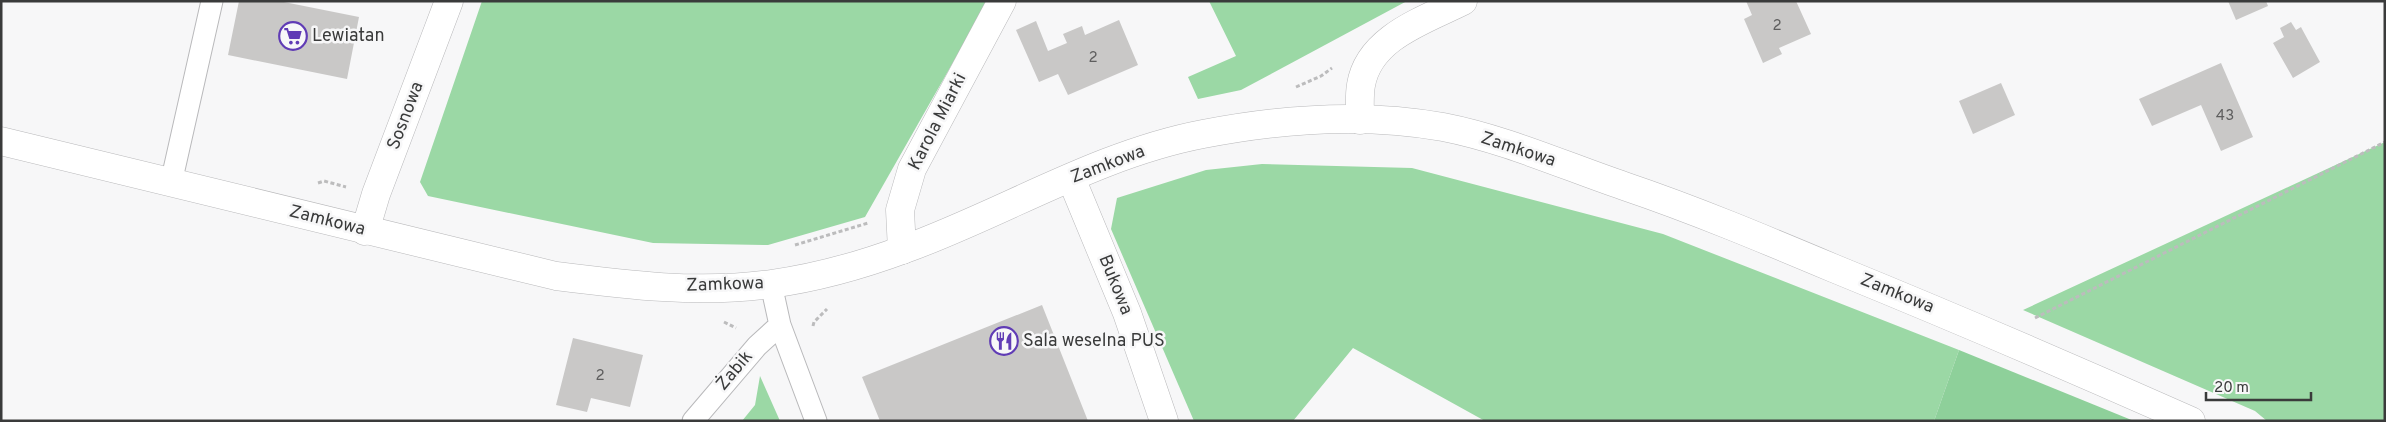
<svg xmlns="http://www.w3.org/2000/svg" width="2386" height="422" font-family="Overpass,sans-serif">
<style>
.green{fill:#9bd8a5}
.forest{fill:#8ed09a}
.building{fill:#c9c8c7}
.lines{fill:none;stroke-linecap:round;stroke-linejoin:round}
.service-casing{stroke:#b9b9bb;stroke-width:23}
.minor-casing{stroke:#b9b9bb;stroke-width:29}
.tertiary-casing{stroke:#b9b9bb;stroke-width:29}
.path{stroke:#bcbcbd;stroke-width:3;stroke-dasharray:4 2.5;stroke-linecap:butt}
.service{stroke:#fff;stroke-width:21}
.minor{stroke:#fff;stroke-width:28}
.tertiary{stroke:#fff;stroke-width:28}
.labels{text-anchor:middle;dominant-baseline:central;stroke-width:5;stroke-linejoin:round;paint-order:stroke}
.number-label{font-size:15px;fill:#5e5e5e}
.poi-label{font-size:18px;fill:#3a3b3b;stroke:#f7f7f8;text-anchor:start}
.street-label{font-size:18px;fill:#3a3b3b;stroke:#f7f7f8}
</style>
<rect width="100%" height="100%" fill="#f7f7f8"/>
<path class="green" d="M482 1H988L865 217 768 245 653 243 428 196 420 182Z
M1209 1H1407L1241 90 1198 99 1188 77 1236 56Z
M2385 142V421H2267L2255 411 2023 310Z
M1262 164 1412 168 1663 234 1959 350 1934 421H1485L1353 348 1293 421H1194L1111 229 1117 198 1206 170Z
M760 376 780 421H742L755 405Z"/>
<path class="forest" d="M1959 350 2134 421H1934Z"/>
<path class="building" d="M239 1H279L359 17 347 79 228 55Z
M1746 1H1796L1811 34 1779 48 1782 54 1763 63 1744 19 1752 15Z
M2228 1H2266L2268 6 2236 20Z
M1119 20 1138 65 1068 95 1058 74 1039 82 1016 30 1036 21 1048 51 1067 43 1063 34 1082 26 1085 35Z
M2291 22 2296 30 2301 27 2302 29 2320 62 2293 78 2273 43 2284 37 2280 28Z
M2221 63 2253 137 2221 151 2201 105 2152 126 2139 99Z
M2001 83 2015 115 1973 134 1959 101Z
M1042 305 1088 421H880L862 377Z
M573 338 643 355 630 407 591 398 587 412 556 405Z"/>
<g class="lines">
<defs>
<path id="service" d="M171 183 212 1
M771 284 780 325 816 421
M693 421 757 346 780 325"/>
<path id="minor" d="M1360 120C1360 108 1359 96 1361 85 1369 37 1425 20 1463 1
M1071 178 1127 313 1164 421
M365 231 376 194 449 1
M902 250 900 210 912 169 1002 1"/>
<path id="tertiary" d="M1 141 556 276C627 285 699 294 771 284 815 278 862 265 905 249 1004 213 1098 154 1203 134 1280 119 1365 113 1443 127 1505 139 1565 166 1624 186 1695 210 1764 239 1833 268 1953 317 2072 368 2191 421"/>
</defs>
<use href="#service" class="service-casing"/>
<use href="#minor" class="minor-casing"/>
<use href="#tertiary" class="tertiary-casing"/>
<path class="path" d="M1296 87 1321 76 1332 68
M318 183 324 181 346 187
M795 245 868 223
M2035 318 2385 142
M724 322 736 328
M813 326 814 322 827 309"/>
<use href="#service" class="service"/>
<use href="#minor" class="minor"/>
<use href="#tertiary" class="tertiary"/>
</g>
<defs>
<symbol id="supermarket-ring" viewBox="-11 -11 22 22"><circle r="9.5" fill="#f7f7f8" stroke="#603cb5" stroke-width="1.5"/><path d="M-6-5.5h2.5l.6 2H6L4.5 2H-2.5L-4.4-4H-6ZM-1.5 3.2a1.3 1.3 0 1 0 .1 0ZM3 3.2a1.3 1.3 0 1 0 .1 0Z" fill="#603cb5"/></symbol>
<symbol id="restaurant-ring" viewBox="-11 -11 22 22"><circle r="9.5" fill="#f7f7f8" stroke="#603cb5" stroke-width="1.5"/><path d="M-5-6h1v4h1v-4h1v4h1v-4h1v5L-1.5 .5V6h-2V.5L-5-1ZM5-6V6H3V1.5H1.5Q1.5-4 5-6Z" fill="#603cb5"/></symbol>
</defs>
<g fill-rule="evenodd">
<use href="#supermarket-ring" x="277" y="20" width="32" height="32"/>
<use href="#restaurant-ring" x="988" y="325" width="32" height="32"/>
</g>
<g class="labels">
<g class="number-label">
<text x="1777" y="26">2</text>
<text x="1093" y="58">2</text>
<text x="2225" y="116">43</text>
<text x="600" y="376">2</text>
</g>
<g class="poi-label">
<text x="312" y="36">Lewiatan</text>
<text x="1023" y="341">Sala weselna PUS</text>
</g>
<g class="street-label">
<text transform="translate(406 116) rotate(-69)">Sosnowa</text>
<text transform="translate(938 122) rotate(-63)">Karola Miarki</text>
<text transform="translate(1518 150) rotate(18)">Zamkowa</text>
<text transform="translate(1108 165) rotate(-21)">Zamkowa</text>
<text transform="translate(327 221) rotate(14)">Zamkowa</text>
<text transform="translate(725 285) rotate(-2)">Zamkowa</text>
<text transform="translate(1115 285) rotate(68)">Bukowa</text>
<text transform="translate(1897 294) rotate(22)">Zamkowa</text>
<text transform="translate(735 371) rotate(-50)">Żabik</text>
</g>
</g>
<rect width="2386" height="422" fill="none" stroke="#3a3b3b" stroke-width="5"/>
<path d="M2206 392v8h105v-8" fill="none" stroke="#3a3b3b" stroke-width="2.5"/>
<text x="2214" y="392" font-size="15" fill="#3a3b3b" stroke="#f7f7f8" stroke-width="4" paint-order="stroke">20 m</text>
</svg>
